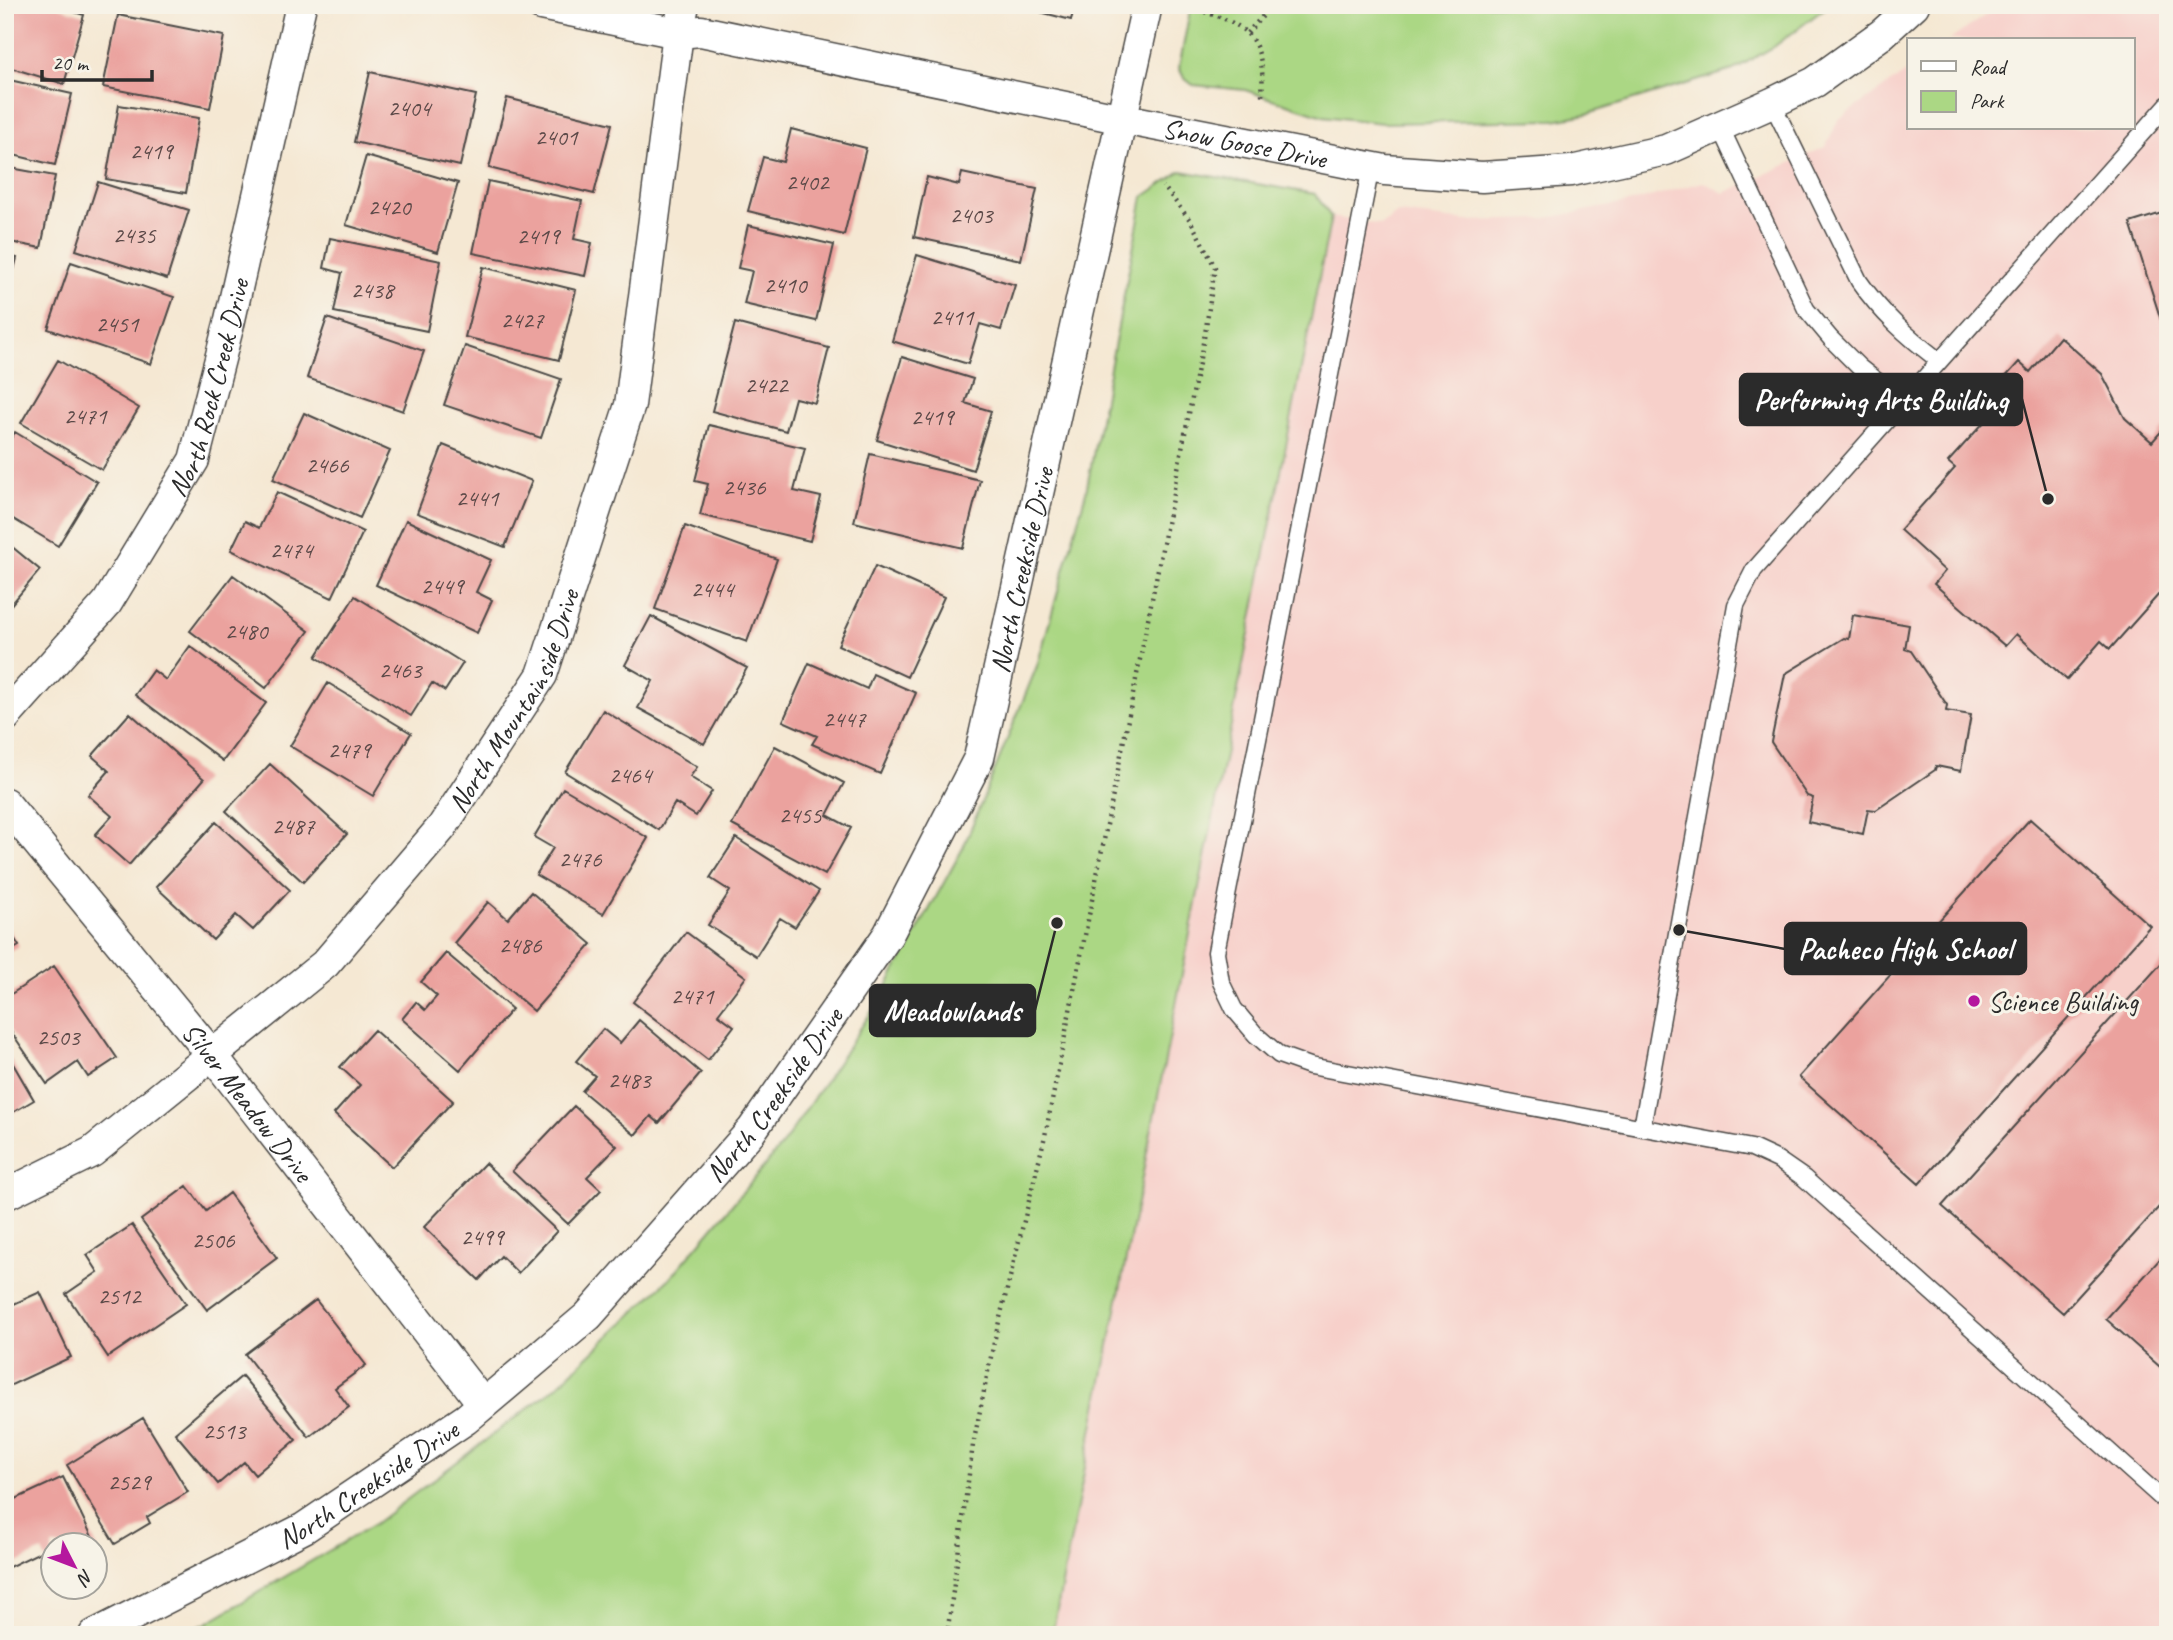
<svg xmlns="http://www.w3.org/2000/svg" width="2173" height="1640" font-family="Caveat,sans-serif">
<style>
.built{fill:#f7d0ca}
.green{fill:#abd784;stroke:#6b8158;stroke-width:2}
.building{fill:#eba29e}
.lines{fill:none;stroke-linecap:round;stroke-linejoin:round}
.lane-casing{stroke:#494744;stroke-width:19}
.street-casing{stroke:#494744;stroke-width:33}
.path{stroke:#494744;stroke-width:4.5;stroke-dasharray:2 5;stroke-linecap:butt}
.lane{stroke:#fff;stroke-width:16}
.street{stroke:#fff;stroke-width:30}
.poi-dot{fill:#b5179e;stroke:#f7f3e8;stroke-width:2.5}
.labels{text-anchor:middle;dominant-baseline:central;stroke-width:6;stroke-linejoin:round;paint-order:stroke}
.number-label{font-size:24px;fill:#5b4948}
.street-label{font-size:28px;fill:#2b2b2b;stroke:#f7f3e8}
.poi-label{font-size:28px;fill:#2b2b2b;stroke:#f7f3e8;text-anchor:start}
.leader{fill:none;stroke:#2b2b2b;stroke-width:2.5}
.callout-dot{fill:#2b2b2b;stroke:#f7f3e8;stroke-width:2.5}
.callout{fill:#2b2b2b;stroke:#2b2b2b;stroke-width:2.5}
.callout-label{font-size:30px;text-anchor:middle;font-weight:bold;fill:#fff}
</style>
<rect width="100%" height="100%" fill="#f7f3e8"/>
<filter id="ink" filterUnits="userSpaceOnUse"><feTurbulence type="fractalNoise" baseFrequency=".0143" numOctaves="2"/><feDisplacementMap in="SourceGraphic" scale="14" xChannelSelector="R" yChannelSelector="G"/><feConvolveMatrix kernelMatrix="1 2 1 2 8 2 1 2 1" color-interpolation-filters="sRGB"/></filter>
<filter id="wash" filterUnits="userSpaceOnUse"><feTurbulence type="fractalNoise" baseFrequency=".00686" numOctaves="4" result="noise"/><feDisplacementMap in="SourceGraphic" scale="28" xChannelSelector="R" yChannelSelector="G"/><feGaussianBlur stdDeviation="1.57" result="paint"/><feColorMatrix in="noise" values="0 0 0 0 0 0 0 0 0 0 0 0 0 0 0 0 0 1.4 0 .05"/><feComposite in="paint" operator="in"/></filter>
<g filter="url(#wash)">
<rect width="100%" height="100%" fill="#f5e8d3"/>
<path class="built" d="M2000 5H2168V1635H1052L1331 217 1381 225 1398 213 1466 221 1542 219 1632 202 1703 182 1724 193 1825 147 1839 119 1909 70V128H2133V40H1950Z"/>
<path class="green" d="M1191 5H1829L1775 46 1733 70 1587 114 1554 120 1382 123 1323 116 1245 90 1193 85 1184 78 1179 68Z
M1181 171 1315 194 1331 217 1052 1635H180L203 1625 376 1523 556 1387 672 1276 783 1144 880 999 963 848 1037 666 1086 492 1143 197Z"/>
<g id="blocks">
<path class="building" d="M5 5H52L84 15 64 84 5 66Z
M1013 5H1075L1071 20Z
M118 15 224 36 210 108 103 87Z
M370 72 476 95 460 166 354 142Z
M5 79 72 94 55 165 5 153Z
M507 98 612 124 594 194 489 168Z
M119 105 199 118 186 193 106 179Z
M791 129 866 148 844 235 748 211 763 157 783 162Z
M366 156 458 183 438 252 346 225Z
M5 167 55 176 41 248 5 241Z
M962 173 1037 189 1021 260 914 237 927 177 959 185Z
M488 181 582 201 574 239 592 243 585 276 473 253Z
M98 182 189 210 167 279 76 250Z
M2168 211V339H2167L2130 223Z
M748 225 834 245 816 321 744 304 752 271 738 268Z
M330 238 441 261 427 331 334 312 342 273 324 268Z
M5 255 17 258 6 302H5Z
M917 255 1015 285 1001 330 980 324 968 364 892 341Z
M71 262 174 297 151 364 48 329Z
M483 267 576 290 559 360 465 337Z
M327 318 424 351 403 411 307 378Z
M735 323 829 348 815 403 795 398 786 431 712 411Z
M2060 337 2102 374 2125 418 2152 442 2165 427 2168 429V584L2110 649 2101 641 2067 680 2016 634 2005 646 1934 584 1945 571 1900 530 1955 468 1948 462 1987 419 1977 409 2019 362 2030 372Z
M465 346 561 379 541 438 444 405Z
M902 357 973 379 965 403 991 411 973 470 877 440Z
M58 360 139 408 102 470 21 423Z
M304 413 390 451 360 518 273 479Z
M709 425 805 448 794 491 821 497 810 541 700 515 708 484 695 481Z
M15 432 97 482 58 546 5 514V448Z
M443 445 532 481 505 547 417 513Z
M870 454 980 480 963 548 854 522Z
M277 492 363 532 332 598 231 550 245 521 259 528Z
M406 520 491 560 476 592 492 600 477 633 376 585Z
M685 526 777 559 747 642 655 609Z
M5 541 40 570 5 612Z
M875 566 944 597 907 677 838 645Z
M233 575 309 631 266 688 190 631Z
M355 596 463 663 445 691 432 683 411 716 316 657Z
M1853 615 1909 625 1905 649 1911 651 1947 705 1946 711 1971 715 1961 771 1936 766 1935 770 1876 810 1868 809 1863 834 1808 822 1813 798 1807 796 1771 742 1785 674 1844 638 1849 639Z
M651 616 747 668 704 744 638 708 653 681 625 665Z
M190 646 266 703 223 761 135 695 153 670 166 680Z
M809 663 867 689 873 674 916 693 880 774 812 744 817 736 783 721Z
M328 683 411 733 373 796 290 746Z
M603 710 697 767 690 777 712 791 696 816 675 803 659 830 565 772Z
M130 713 204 779 129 865 95 835 112 816 88 795 109 771 92 756Z
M775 746 844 783 827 815 851 828 825 875 732 825Z
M270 764 347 834 303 882 226 811Z
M563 788 648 838 603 914 536 875 553 848 534 837Z
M2030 819 2150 926 1919 1184 1799 1077Z
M216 822 290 890 253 930 236 915 213 940 156 887Z
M736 838 819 891 795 927 780 918 756 956 708 925 730 891 710 878Z
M531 892 592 944 534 1011 454 943 488 902 508 919Z
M5 923 19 946 5 954Z
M686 932 746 977 718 1014 734 1026 708 1060 633 1002Z
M446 953 512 1009 460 1070 402 1019 416 1002 425 1010 437 996 421 982Z
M2166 958 2168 1197 2063 1313 1942 1206Z
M54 966 117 1058 88 1077 78 1062 47 1084 5 1023V998Z
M639 1020 701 1073 659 1123 651 1116 635 1135 582 1091 595 1076 576 1061 603 1029 620 1043Z
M374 1030 453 1101 392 1167 334 1114 360 1085 340 1067Z
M5 1050 34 1100 5 1117Z
M574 1106 617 1146 587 1177 601 1190 568 1224 512 1171Z
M485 1163 557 1231 518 1273 501 1256 479 1280 424 1227Z
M187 1186 206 1211 229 1193 277 1258 207 1310 141 1220Z
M132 1225 186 1304 108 1357 66 1294 98 1272 87 1255Z
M2168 1250V1374L2106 1319Z
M40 1292 71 1357 5 1388V1308Z
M316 1300 366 1365 335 1388 349 1407 309 1437 245 1354Z
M242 1376 296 1440 255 1475 244 1462 218 1484 175 1433Z
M143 1418 188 1492 147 1517 150 1523 115 1544 67 1465Z
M63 1477 98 1549 94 1550V1546H52V1574L42 1551 7 1568 5 1504Z"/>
</g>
</g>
<g filter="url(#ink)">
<use href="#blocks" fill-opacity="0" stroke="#494744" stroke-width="2"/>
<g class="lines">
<defs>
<path id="lane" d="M1772 103 1859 281C1881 313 1907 336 1938 360
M1720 126 1806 309 1831 339 1859 367 1902 401
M1371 167 1216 952 1221 982 1234 1009 1256 1035 1279 1055 1310 1066 1752 1148 1778 1160 1804 1178 2168 1504
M1642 1128 1736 605 1754 570 2168 104"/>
<g id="street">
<path id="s1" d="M541 5 678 33 701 31 1123 119 1385 170 1482 177 1571 171 1666 150 1772 103 1815 82 1882 34 1914 5"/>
<path id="s2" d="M5 717 107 603 194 460 229 324 301 5"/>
<path id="s3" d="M5 803 212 1055 483 1404"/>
<path id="s4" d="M5 1195 92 1152 325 964 442 827 542 675 630 405 678 33 684 5"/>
<path id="s5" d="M94 1635 304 1528 466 1419 588 1316 752 1130 888 935 979 758 1147 5"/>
</g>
</defs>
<use href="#lane" class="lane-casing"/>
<use href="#street" class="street-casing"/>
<path class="path" d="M1191 8C1245 23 1266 35 1262 96
M1247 33 1273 5
M947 1635 973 1445 994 1342 1045 1136 1206 328 1215 267 1190 220 1163 186"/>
<use href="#lane" class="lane"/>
<use href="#street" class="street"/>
</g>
</g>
<circle class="poi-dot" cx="1974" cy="1001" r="7"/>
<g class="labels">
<g class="number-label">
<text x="409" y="108">2404</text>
<text x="556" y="137">2401</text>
<text x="151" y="151">2419</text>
<text x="807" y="182">2402</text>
<text x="389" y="207">2420</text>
<text x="971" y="215">2403</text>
<text x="134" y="235">2435</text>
<text x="538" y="236">2419</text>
<text x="785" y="285">2410</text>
<text x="372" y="290">2438</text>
<text x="952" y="317">2411</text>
<text x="522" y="320">2427</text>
<text x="117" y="324">2451</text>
<text x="766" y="385">2422</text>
<text x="85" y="416">2471</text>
<text x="932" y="417">2419</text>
<text x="327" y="465">2466</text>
<text x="744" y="487">2436</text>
<text x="477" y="498">2441</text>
<text x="291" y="550">2474</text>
<text x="442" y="586">2449</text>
<text x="712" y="589">2444</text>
<text x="246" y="631">2480</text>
<text x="400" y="670">2463</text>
<text x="844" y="719">2447</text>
<text x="349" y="750">2479</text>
<text x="630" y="775">2464</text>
<text x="800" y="815">2455</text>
<text x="293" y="826">2487</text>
<text x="580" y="859">2476</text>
<text x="520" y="945">2486</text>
<text x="692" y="996">2471</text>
<text x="58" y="1037">2503</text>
<text x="629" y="1080">2483</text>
<text x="482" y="1237">2499</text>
<text x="213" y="1240">2506</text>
<text x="119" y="1296">2512</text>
<text x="224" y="1431">2513</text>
<text x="129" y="1482">2529</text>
</g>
<g class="street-label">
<text stroke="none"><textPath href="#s1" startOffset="718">Snow Goose Drive</textPath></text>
<text stroke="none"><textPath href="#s2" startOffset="394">North Rock Creek Drive</textPath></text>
<text stroke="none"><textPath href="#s5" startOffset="1468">North Creekside Drive</textPath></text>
<text stroke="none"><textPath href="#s4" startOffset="723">North Mountainside Drive</textPath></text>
<text stroke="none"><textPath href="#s5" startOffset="880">North Creekside Drive</textPath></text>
<text stroke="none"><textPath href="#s3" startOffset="385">Silver Meadow Drive</textPath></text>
<text stroke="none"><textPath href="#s5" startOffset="313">North Creekside Drive</textPath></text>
</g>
<g class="poi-label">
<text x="1988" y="1001">Science Building</text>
</g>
</g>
<path class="leader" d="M2048 499L2022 399M1679 930L1785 949M1057 923L1035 1010"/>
<g class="callout-dot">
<circle cx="2048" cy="499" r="7"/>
<circle cx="1679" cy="930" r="7"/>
<circle cx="1057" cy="923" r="7"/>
</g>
<g class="callout">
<rect x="1740" y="374" width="282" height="51" rx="7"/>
<rect x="1785" y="923" width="241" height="51" rx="7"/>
<rect x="870" y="985" width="165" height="51" rx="7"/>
</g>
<g class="callout-label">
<text x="1881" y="410">Performing Arts Building</text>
<text x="1905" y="959">Pacheco High School</text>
<text x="952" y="1021">Meadowlands</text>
</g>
<rect width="2173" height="1640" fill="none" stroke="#f7f3e8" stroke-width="28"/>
<rect x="1907" y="38" width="228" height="91" fill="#f7f3e8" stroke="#a5a39c" stroke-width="2"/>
<rect x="1921" y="61" width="35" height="10" fill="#ffffff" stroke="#a5a39c" stroke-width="2"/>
<text x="1970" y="74" font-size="21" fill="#2b2b2b">Road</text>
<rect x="1921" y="91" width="35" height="21" fill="#abd784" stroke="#a5a39c" stroke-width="2"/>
<text x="1970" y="108" font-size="21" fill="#2b2b2b">Park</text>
<g transform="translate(74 1566) rotate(132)"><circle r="33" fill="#f7f3e8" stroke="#a5a39c" stroke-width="2"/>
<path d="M0-5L12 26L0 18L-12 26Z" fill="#b5179e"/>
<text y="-10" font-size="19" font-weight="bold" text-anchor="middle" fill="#2b2b2b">N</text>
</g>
<path d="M42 70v10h110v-10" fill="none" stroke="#2b2b2b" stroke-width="3.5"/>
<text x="52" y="70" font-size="21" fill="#2b2b2b" stroke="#f7f3e8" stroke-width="5" paint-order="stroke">20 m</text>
</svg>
